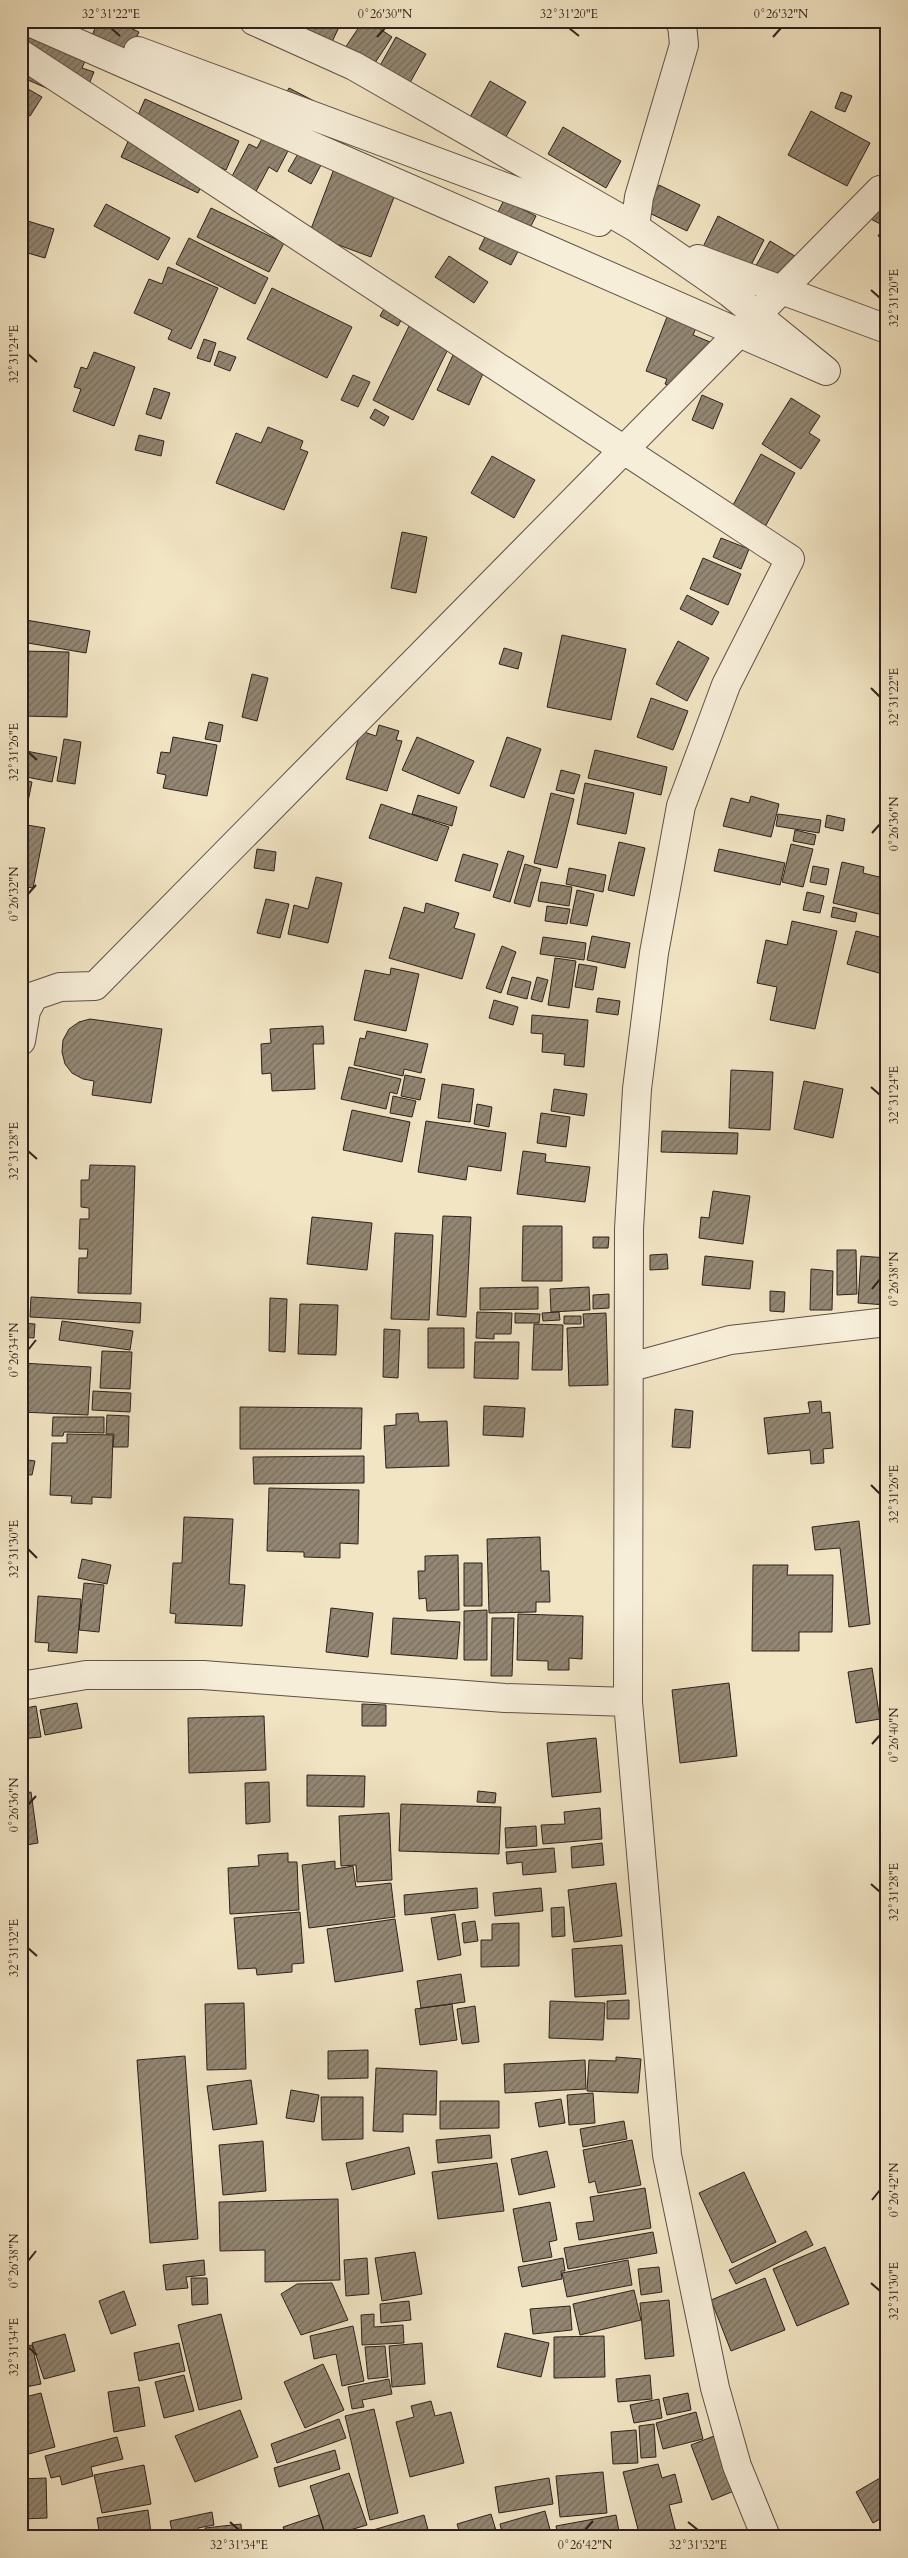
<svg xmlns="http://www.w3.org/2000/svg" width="908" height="2558" font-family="Cardo,serif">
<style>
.building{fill:url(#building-hatch);stroke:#2d211c}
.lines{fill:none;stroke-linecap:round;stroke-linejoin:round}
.minor-casing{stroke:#5e5246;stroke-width:30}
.minor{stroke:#f7eed9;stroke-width:28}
.ticks{fill:none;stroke:#2d211c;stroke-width:2}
.neatline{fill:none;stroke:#2d211c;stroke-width:2}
.ticks-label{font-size:12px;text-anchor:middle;fill:#2d211c}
</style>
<defs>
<pattern id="building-hatch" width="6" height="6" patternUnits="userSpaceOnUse" patternTransform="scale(1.25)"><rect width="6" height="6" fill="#938773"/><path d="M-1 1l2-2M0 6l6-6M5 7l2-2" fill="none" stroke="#786e5e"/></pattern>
</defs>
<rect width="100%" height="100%" fill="#f2e5c4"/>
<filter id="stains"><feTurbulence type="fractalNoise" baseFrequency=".004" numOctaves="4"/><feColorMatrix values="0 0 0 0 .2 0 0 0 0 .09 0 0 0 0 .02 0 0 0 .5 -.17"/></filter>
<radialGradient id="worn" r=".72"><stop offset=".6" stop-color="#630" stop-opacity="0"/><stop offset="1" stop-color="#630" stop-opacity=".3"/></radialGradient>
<path class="building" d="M98 21H115L139 32 128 55 91 38Z
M277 21H342L329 48Z
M363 21H368L392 37 371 69 343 51Z
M21 33 91 47 82 68 94 72 81 103 21 77Z
M396 37 426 54 407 88 377 71Z
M490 81 526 102 504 140 469 119Z
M21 85 42 97 30 116 21 111Z
M289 88 314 101 277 172 269 167 245 212 220 199 249 144 257 148Z
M841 92 852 96 845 112 835 108Z
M145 99 239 141 226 170 132 129Z
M811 111 870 143 847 186 788 155Z
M563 127 621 161 606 188 548 154Z
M131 135 208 171 198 193 121 157Z
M887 150V171L880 169Z
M299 152 321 165 311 184 288 171Z
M334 169 396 192 371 257 309 234Z
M887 181V241L878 236 884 226 867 217Z
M659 185 700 205 687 231 645 211Z
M504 200 536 216 511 265 479 249Z
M106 204 170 238 158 260 94 226Z
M211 208 284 243 269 272 197 237Z
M718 216 764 240 748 271 703 247Z
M21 219 54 229 45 258 21 251Z
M189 238 268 278 255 304 176 264Z
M770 241 813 267 793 302 750 276Z
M449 256 488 282 474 303 435 277Z
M168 267 218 288 191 349 168 339 172 330 134 313 149 279 162 284Z
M272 288 352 327 327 378 247 339Z
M392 294 410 303 398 326 380 316Z
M667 317 696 328 693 335 715 344 694 395 665 384 667 379 646 371Z
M412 320 453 339 413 420 373 400Z
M204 339 216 343 210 362 197 358Z
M219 351 236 357 230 371 214 365Z
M94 352 135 367 114 426 73 411 81 389 74 387 81 367 87 369Z
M453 355 485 369 469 405 437 390Z
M353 375 370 382 358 407 341 400Z
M154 388 170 393 161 419 146 414Z
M702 395 723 404 713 429 692 420Z
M791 398 820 416 809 433 820 440 801 469 762 444Z
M375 409 389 417 384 426 370 418Z
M268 427 303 441 300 449 308 452 284 510 216 483 236 433 261 443Z
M139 435 164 441 161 456 135 450Z
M761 454 795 473 761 534 727 516Z
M492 456 535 480 514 518 471 493Z
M402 532 427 537 416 593 391 588Z
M721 538 749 549 741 569 713 557Z
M703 558 741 574 728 605 690 589Z
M687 595 719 612 712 625 680 609Z
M26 620 90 631 86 653 22 642Z
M562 635 626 649 611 720 547 707Z
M678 641 709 658 687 701 656 684Z
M504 648 522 653 518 669 499 664Z
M21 651 69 652 67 717 21 716Z
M252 674 268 678 257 721 242 717Z
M651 698 688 711 673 750 637 737Z
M209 722 223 725 220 742 205 739Z
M379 725 399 731 396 740 402 741 387 791 346 779 361 731 376 736Z
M173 737 217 745 207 796 163 788 166 775 157 773 161 752 170 753Z
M417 737 474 761 459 794 402 770Z
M507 737 541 749 524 798 490 786Z
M64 739 81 742 75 784 57 781Z
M21 750 57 757 52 782 21 776Z
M595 750 667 767 661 795 588 778Z
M561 770 580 775 574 794 556 790Z
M21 780 32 782 24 821H21Z
M585 783 634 793 626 834 577 824Z
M551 793 574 799 557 868 534 863Z
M418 795 457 807 452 826 412 814Z
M751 796 779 804 771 837 723 826 731 798 749 803Z
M381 804 449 827 437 861 369 838Z
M778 814 821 820 819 833 776 826Z
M827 815 845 819 843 831 825 827Z
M21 824 45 828 33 888 21 886Z
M795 830 816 835 814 845 793 841Z
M619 842 645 848 634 896 608 890Z
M791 844 813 849 803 887 782 882Z
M887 847V916L833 903 842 862 864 867 863 873 879 877Z
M257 849 276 852 274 871 254 868Z
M719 849 785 863 780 885 714 871Z
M508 851 524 856 510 902 493 897Z
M463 854 498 864 490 891 455 881Z
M525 864 541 869 530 907 514 903Z
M813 866 829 869 826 885 810 882Z
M569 868 606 875 603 892 566 884Z
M316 877 342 883 328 943 288 934 294 905 308 909Z
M541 882 572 887 569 906 538 901Z
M577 890 594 894 587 926 570 923Z
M807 892 824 896 820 913 803 910Z
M266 899 289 904 280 938 257 933Z
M426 903 459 913 454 928 475 934 462 979 389 958 404 907 424 913Z
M547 906 570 909 567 924 545 921Z
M833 907 857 913 855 922 831 917Z
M792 921 837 931 815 1029 770 1020 777 987 757 983 766 940 787 945Z
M856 931 887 939 886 975 847 964Z
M592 936 630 943 625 968 587 960Z
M543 937 586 943 584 960 540 954Z
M502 946 516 952 501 993 486 988Z
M555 958 576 961 569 1008 548 1005Z
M579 964 597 967 593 990 575 987Z
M391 968 419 974 406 1031 354 1020 365 970 390 975Z
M512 977 531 982 527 999 507 994Z
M537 977 548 980 542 1002 531 999Z
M598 998 620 1001 618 1015 596 1012Z
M494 1000 518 1007 513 1025 489 1018Z
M532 1015 588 1020 584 1067 564 1065 565 1054 542 1052 543 1034 531 1033Z
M90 1019 162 1029 151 1103 92 1095 94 1081 83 1079 72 1073 65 1064 62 1052 63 1040 69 1029 79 1022Z
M323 1026 324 1044H313L315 1089 272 1091 271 1073 262 1074 261 1044 271 1043 270 1029Z
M367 1031 428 1044 421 1073 404 1069 403 1076 354 1065 360 1038 365 1039Z
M349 1067 401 1079 397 1094 390 1092 386 1109 341 1099Z
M731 1070 773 1072 770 1130 729 1128Z
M405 1075 425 1079 420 1100 401 1096Z
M804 1081 843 1089 833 1138 794 1129Z
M442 1084 474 1089 470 1122 438 1118Z
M554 1089 587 1094 584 1116 551 1111Z
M393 1096 416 1101 412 1117 390 1113Z
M477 1104 492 1107 489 1127 474 1124Z
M352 1110 410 1122 402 1162 343 1150Z
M541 1113 570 1117 566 1147 537 1143Z
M426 1121 506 1133 501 1171 468 1166 466 1180 418 1172Z
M662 1131 738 1133 737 1154 661 1152Z
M523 1151 546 1154 545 1162 590 1167 585 1202 517 1194Z
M90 1165 135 1166 131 1294 78 1293 79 1258H87L88 1249H79L80 1219H89V1208L81 1207V1180H89Z
M713 1191 750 1196 743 1244 699 1238 701 1217 709 1218Z
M443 1216 471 1217 466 1317 437 1315Z
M312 1217 372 1223 367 1270 307 1264Z
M523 1226H562V1281H522Z
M395 1233 433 1235 429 1320 391 1319Z
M593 1237H609L608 1248H593Z
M837 1250H856L857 1294 837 1295Z
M667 1254 668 1269 650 1270V1255Z
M705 1256 753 1261 750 1289 702 1285Z
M861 1256 887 1258V1305L858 1303Z
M811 1269 833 1271 832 1310H810Z
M538 1287V1309L480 1310V1288Z
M589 1287 590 1310 551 1312 550 1289Z
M770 1291 785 1292 784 1312 770 1311Z
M609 1294V1308L593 1309V1295Z
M31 1297 141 1303 140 1323 30 1317Z
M270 1298 287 1299 285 1352 269 1351Z
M300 1304 338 1305 336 1355 298 1354Z
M477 1312 512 1313 511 1334H494V1339L476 1338Z
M559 1312 560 1320 543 1321 542 1313Z
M515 1313 540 1314 539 1323H515Z
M606 1313 608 1385 569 1386 567 1328 584 1327 583 1314Z
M564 1316H581V1324H564Z
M62 1321 133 1331 130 1350 59 1340Z
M21 1323 35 1324 34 1338 21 1337Z
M534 1324 563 1325 562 1370H532Z
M428 1328H464V1368H428Z
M384 1329 400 1330 398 1378 383 1377Z
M475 1342H519L518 1379 474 1378Z
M102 1351 132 1352 130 1389 100 1388Z
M21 1363 91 1367 88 1415 21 1412Z
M93 1391 131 1393 130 1412 92 1410Z
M821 1401 822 1413 830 1412 833 1448 823 1449 824 1463 811 1464 810 1450 768 1454 764 1418 810 1413 808 1402Z
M484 1406 525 1408 523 1437 483 1435Z
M240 1407 362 1408 361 1449H240Z
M675 1409 693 1411 690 1448 672 1447Z
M418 1413 419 1422 447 1421 449 1466 386 1468 384 1426 396 1425V1414Z
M107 1415 129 1416 128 1447H113L114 1434H106Z
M53 1417H104V1433L64 1432 63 1436H52Z
M67 1434 113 1435 111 1498 92 1497V1504L71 1503 72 1496 50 1495 52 1443H67Z
M364 1456V1483L254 1484 253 1457Z
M21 1459 35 1461 32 1475 21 1474Z
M880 1463H887V1489H880Z
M269 1488 359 1490 358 1544 340 1543V1558L304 1557V1552L267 1551Z
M184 1517 233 1519 229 1584 245 1585 242 1626 175 1623 176 1614 170 1613 173 1563H182Z
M859 1521 870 1624 849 1627 840 1548 815 1550 812 1527Z
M540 1537 541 1571H549L550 1602H536V1612L489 1613 487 1539Z
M458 1555 459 1610 427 1611 426 1598 419 1599 418 1571H425V1556Z
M82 1559 111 1565 107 1584 78 1578Z
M464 1563H482V1606H464Z
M753 1565H788L787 1575H833L832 1632H799V1651H752Z
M84 1583 104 1585 99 1632 79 1630Z
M38 1596 81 1599 77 1653 48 1651 49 1643 35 1642Z
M331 1608 373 1613 368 1657 326 1652Z
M487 1610V1660H464V1611Z
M518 1614 583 1616 582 1659 569 1658V1670H548V1661L517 1660Z
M393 1618 460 1622 457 1659 391 1654Z
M492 1618H514L512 1676H491Z
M872 1668 880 1719 856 1723 848 1672Z
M729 1683 737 1756 680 1763 672 1690Z
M77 1703 82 1728 45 1735 40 1710Z
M362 1704 386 1705V1726H362Z
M36 1706 41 1737 21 1739V1709Z
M264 1716 266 1770 189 1773 188 1718Z
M596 1738 601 1792 552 1797 547 1743Z
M307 1775 365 1776 364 1807 307 1806Z
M269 1782 270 1822 246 1824 245 1783Z
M478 1791 496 1793 495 1803 477 1802Z
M31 1792 38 1843 21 1846V1794Z
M401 1804 501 1807 499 1854 399 1851Z
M600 1808 602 1839 543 1844 541 1825 565 1824 564 1812Z
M389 1813 392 1880 357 1882 356 1865 341 1866 339 1816Z
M536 1826 537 1846 506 1848 505 1828Z
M602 1843 604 1865 572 1868 571 1847Z
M554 1848 556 1872 523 1875 522 1862 507 1864 506 1852Z
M288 1853V1862H297L299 1910 230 1914 228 1868 259 1866 258 1855Z
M335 1861V1869L353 1866 356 1887 391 1883 395 1917 309 1928 302 1865Z
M616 1883 622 1936 574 1942 568 1890Z
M477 1888 478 1908 405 1915 404 1895Z
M541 1888 543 1911 495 1916 493 1893Z
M564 1907 565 1936 552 1937 551 1908Z
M300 1912 304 1963 292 1964V1972L257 1975 256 1968 238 1969 234 1918Z
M455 1914 461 1955 438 1960 431 1918Z
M395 1919 403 1971 335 1982 327 1929Z
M475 1921 478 1941 464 1943 462 1923Z
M519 1923V1966L481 1967V1940H492V1924Z
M622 1945 626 1994 575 1997 572 1949Z
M461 1974 465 2002 421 2008 417 1981Z
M629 2000V2019H607V2001Z
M550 2001 605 2003 603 2040 549 2038Z
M244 2003 246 2069 207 2070 205 2004Z
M452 2004 457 2040 420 2045 415 2009Z
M475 2006 479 2042 462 2044 457 2009Z
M368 2050V2078L328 2079V2051Z
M185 2056 198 2239 150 2243 137 2060Z
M616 2057 641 2059 638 2093 587 2091 589 2060 616 2061Z
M585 2060 586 2089 505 2093 504 2064Z
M376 2068 437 2071 436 2115 403 2114V2132L373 2131Z
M251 2080 257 2124 213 2130 207 2086Z
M291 2090 319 2095 314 2122 286 2118Z
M593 2093 595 2123 569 2125 567 2095Z
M321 2097H363V2139L322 2140Z
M561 2099 565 2123 539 2127 535 2103Z
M440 2101H499V2128L440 2129Z
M624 2121 627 2139 583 2147 580 2129Z
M490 2135 492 2158 438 2163 436 2140Z
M632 2140 641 2185 598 2193 595 2181 589 2183 583 2150Z
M263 2141 266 2191 223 2195 219 2145Z
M409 2147 415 2174 352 2190 346 2163Z
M547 2151 555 2187 519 2195 511 2159Z
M497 2163 504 2211 438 2219 432 2172Z
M744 2172 776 2242 732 2263 699 2193Z
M645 2188 651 2228 579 2240 576 2223 594 2221 590 2197Z
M338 2199 340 2280 265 2282V2250L220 2251 219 2202Z
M550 2202 557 2240 549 2242 552 2257 523 2262 513 2209Z
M806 2231 813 2245 736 2284 729 2270Z
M653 2232 657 2253 568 2269 564 2248Z
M825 2247 849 2304 797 2326 773 2269Z
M415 2252 422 2294 382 2301 375 2258Z
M367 2258 369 2294 346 2296 344 2260Z
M563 2258 565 2271H561L562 2279 522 2287 518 2267Z
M204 2260 205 2275 186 2277 188 2288 166 2290 163 2265Z
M628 2260 632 2285 567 2297 562 2273Z
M659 2267 662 2292 641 2295 638 2269Z
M191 2278H207L208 2304 192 2305Z
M765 2278 785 2330 731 2351 711 2300Z
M332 2283 348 2320 301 2335 281 2294 297 2284Z
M634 2290 641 2320 580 2335 573 2304Z
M124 2291 136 2325 111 2334 99 2301Z
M669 2300 674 2356 645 2359 640 2303Z
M409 2301 411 2320 381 2323 380 2304Z
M570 2306 572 2330 533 2334 530 2309Z
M221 2314 242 2399 199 2410 178 2325Z
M374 2314V2327L403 2325 404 2343 362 2345 361 2315Z
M21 2320 27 2344 21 2346Z
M353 2326 364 2381 342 2386 336 2354 314 2359 310 2336Z
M505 2333 549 2343 541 2377 497 2367Z
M65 2334 75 2371 44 2379 32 2343Z
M604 2336 605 2377 554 2378V2337Z
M179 2343 185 2371 139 2381 134 2353Z
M422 2343 425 2384 392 2387 389 2346Z
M32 2345 41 2384 21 2388V2347Z
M385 2346 388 2377 368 2379 365 2347Z
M323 2364 344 2410 305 2428 284 2382Z
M184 2375 194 2411 164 2418 155 2382Z
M650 2375 652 2399 618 2402 616 2379Z
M389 2379 392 2394 362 2400 364 2407 352 2409 348 2387Z
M139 2387 145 2426 114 2432 108 2392Z
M41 2393 55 2447 21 2456V2398Z
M688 2393 691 2410 667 2415 663 2398Z
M659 2399 662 2418 634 2423 630 2405Z
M431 2401 435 2416 451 2412 464 2463 410 2477 396 2422 414 2417 411 2406Z
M374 2409 398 2513 370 2520 345 2416Z
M240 2410 258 2457 195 2482 175 2436Z
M696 2412 703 2439 663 2449 656 2423Z
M339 2419 346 2438 277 2463 271 2444Z
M654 2424 656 2457 641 2458 639 2426Z
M636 2430 638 2463 613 2464 611 2432Z
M714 2436 734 2491 712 2500 691 2445Z
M117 2437 123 2459 91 2467 93 2476 62 2485 60 2476 51 2478 45 2456Z
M335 2450 340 2469 279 2487 274 2468Z
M658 2464 662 2478 675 2474 682 2502 669 2505 676 2532 656 2537H640L623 2472Z
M144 2465 151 2504 102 2513 94 2475Z
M603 2472 607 2513 560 2517 556 2476Z
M349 2473 367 2525 326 2537 310 2486Z
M887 2474V2515L873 2523 856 2492Z
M46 2478 47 2518 21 2519V2479Z
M549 2478 553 2504 499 2513 495 2487Z
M148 2510 151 2533 100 2537 97 2518Z
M545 2511 552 2537H503L500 2524Z
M212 2512 214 2525 198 2528 200 2537H173L170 2521Z
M491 2514 498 2537H461L457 2524Z
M319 2515 326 2537H287L283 2527Z
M424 2515 430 2537H374L373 2530Z
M616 2515 620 2537H558L556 2526Z
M241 2524 242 2537H206L205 2528Z"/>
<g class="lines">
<defs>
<path id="minor" d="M27 21 826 371 730 293 635 227 354 66 254 21
M138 51 599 222
M21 54 790 559 726 685 681 806 654 953 637 1089 629 1229 628 1702 667 2155 715 2388 737 2466 766 2537
M635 227 639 197 684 45 682 24 679 21
M698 259 887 329
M21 1041 26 1011 34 996 60 987 95 986 880 190
M631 1367 730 1340 887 1322
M21 1686 86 1675H203L505 1698 628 1702"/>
</defs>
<use href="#minor" class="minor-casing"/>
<use href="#minor" class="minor"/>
</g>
<path class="ticks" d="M111 28 120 36M569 28 579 36M377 37 385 28M773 37 781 28M871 290 880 298M28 354 37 362M871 688 880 697M28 752 37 760M872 833 880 824M28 894 36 885M871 1087 880 1095M28 1151 37 1159M872 1289 880 1279M28 1350 36 1340M871 1485 880 1494M28 1549 37 1558M872 1744 880 1735M28 1805 36 1796M871 1884 880 1892M28 1948 37 1956M872 2200 880 2190M28 2261 36 2251M871 2283 880 2291M28 2347 37 2355M230 2522 239 2530M688 2522 698 2530M585 2530 593 2521"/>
<rect width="908" height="2558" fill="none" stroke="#f2e5c4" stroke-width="55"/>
<rect x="28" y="28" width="852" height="2502" class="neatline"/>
<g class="ticks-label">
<text x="111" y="18">32°31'22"E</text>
<text x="385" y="18">0°26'30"N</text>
<text x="569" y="18">32°31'20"E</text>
<text x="781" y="18">0°26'32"N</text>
<text transform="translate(894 298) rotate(-90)" y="4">32°31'20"E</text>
<text transform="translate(14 354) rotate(-90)" y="4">32°31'24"E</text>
<text transform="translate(894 697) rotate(-90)" y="4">32°31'22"E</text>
<text transform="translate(14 752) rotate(-90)" y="4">32°31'26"E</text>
<text transform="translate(894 824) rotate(-90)" y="4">0°26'36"N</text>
<text transform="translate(14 894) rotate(-90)" y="4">0°26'32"N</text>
<text transform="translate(894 1095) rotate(-90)" y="4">32°31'24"E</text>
<text transform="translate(14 1151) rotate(-90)" y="4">32°31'28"E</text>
<text transform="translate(894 1279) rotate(-90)" y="4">0°26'38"N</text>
<text transform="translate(14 1350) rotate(-90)" y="4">0°26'34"N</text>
<text transform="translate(894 1494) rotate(-90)" y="4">32°31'26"E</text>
<text transform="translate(14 1549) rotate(-90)" y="4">32°31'30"E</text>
<text transform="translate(894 1735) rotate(-90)" y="4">0°26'40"N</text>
<text transform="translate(14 1805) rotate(-90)" y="4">0°26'36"N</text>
<text transform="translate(894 1892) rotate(-90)" y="4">32°31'28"E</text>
<text transform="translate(14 1948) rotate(-90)" y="4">32°31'32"E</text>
<text transform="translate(894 2190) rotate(-90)" y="4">0°26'42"N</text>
<text transform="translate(14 2261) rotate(-90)" y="4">0°26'38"N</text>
<text transform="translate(894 2291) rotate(-90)" y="4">32°31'30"E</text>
<text transform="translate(14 2347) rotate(-90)" y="4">32°31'34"E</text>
<text x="239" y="2549">32°31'34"E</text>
<text x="585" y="2549">0°26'42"N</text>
<text x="698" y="2549">32°31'32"E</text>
</g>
<rect width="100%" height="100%" filter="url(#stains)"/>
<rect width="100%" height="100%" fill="url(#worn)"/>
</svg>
